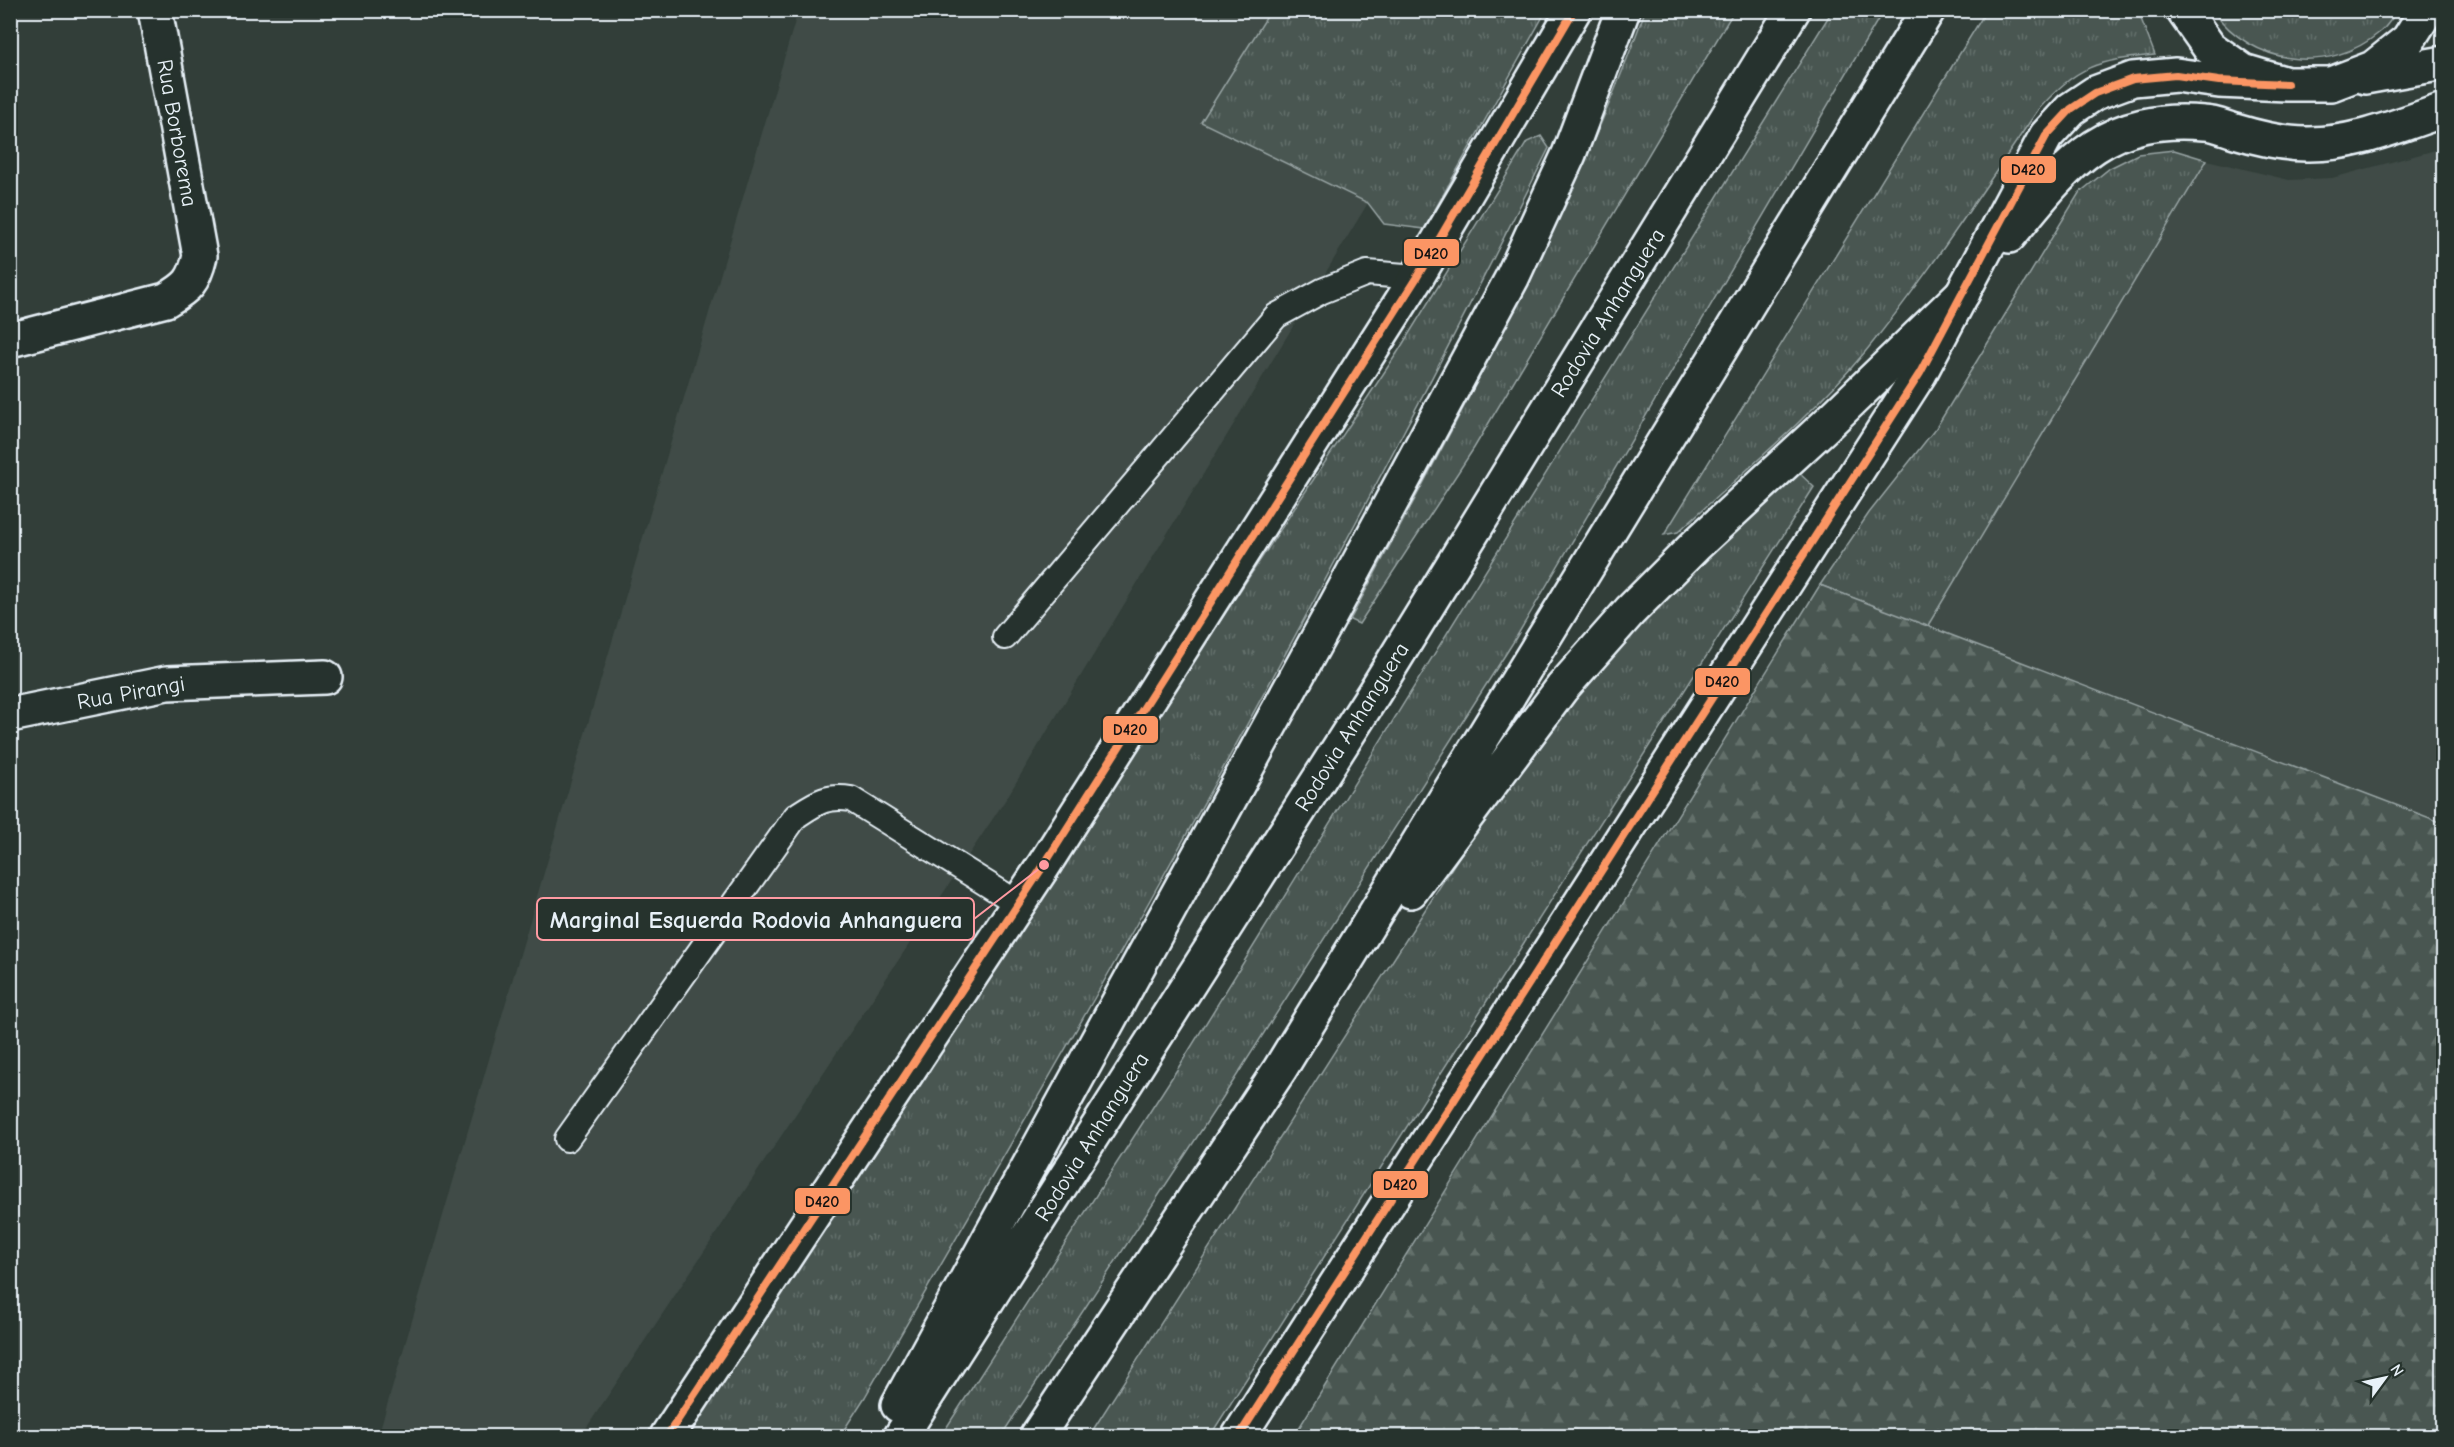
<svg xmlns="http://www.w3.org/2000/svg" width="2454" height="1447" font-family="'Comic Neue',sans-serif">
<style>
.built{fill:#3f4b46}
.grass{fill:url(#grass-tufts);stroke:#98a4a4;stroke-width:1.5}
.forest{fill:url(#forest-firs);stroke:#98a4a4;stroke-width:1.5}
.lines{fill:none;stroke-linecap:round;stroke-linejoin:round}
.service-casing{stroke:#e8f1f8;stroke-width:28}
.minor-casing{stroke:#e8f1f8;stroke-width:38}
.tertiary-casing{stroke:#e8f1f8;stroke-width:38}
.motorway-casing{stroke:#e8f1f8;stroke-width:38}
.service{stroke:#26332d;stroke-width:24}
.minor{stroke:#26332d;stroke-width:33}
.tertiary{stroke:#26332d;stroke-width:33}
.motorway{stroke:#26332d;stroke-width:33}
.bus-1-casing{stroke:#26332d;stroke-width:12}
.bus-1{stroke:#fb9564;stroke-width:8}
.labels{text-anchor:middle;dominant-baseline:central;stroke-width:4.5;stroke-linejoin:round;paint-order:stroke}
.street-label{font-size:22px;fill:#e8f1f8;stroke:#26332d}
.leader{fill:none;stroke:#ff9aa2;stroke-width:2}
.callout-dot{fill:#ff9aa2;stroke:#26332d;stroke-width:2}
.callout{fill:#26332d;stroke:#ff9aa2;stroke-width:2}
.callout-label{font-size:24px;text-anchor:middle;font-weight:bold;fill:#e8f1f8}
.line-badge{stroke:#26332d;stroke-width:2}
.pale-badge-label{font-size:16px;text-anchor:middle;font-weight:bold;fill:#111}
</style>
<defs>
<pattern id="grass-tufts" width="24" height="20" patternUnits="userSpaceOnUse" patternTransform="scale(1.5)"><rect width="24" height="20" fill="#495651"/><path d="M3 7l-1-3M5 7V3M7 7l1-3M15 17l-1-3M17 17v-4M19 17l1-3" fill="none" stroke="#636f6b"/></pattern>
<pattern id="forest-firs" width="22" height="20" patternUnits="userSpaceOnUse" patternTransform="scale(1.5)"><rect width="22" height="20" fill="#495651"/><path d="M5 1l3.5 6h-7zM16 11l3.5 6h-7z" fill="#636f6b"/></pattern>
</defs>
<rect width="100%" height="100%" fill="#323e39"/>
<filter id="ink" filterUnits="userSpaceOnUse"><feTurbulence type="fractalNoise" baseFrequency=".0167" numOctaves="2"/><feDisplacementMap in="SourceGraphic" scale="12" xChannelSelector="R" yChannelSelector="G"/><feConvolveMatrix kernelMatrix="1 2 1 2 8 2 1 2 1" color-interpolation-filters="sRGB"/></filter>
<g filter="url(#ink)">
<path class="built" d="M798 11H1271L1201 122 1368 203 1006 799 581 1436H378Z
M2443 148V823L1927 627 2207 160 2289 180 2332 178Z"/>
<path class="grass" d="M1271 10H1546V11L1424 229 1384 224 1368 203 1201 122Z
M1645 11H1734L1474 448 1359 624 1350 620C1456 421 1569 223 1645 11Z
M1832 11H1883L1514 641 1218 1105 1001 1436H941L1180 1065Z
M1986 11H2138L2155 55C2096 61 2078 65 2038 110 1982 191 1928 276 1865 352 1810 418 1741 474 1678 532L1664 535Z
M2213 11H2398C2392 17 2387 27 2380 32 2328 76 2252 65 2213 11Z
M1541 136 1549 148C1421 404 1286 657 1146 907 1054 1071 958 1234 865 1397L840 1436H682L1399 350 1527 142Z
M2174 150 2207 160 1927 627 1820 585 1869 513 1936 428 2079 193 2110 168 2138 154Z
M1799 473 1814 487 1210 1436H1089L1485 816C1544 737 1605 658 1675 588 1715 549 1758 512 1799 473Z"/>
<path class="forest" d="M1820 585 2443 823V1436H1294Z"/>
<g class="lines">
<defs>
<path id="service" d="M1005 637 1276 316 1322 291 1367 273 1417 277
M567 1139 796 816C816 803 826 795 851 799L1019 904"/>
<path id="minor" d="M10 340 166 300C188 287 194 282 200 256L155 10
M10 715 167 683 325 677"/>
<path id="tertiary" d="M2183 10 2209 47 2243 71 2287 84H2331L2373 68 2408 40 2427 10
M2365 77 2444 63
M2009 236C2067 165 2103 114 2204 123 2214 123 2225 128 2235 131 2258 138 2282 144 2306 144 2354 145 2399 125 2444 110
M667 1436 1044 865 1417 277 1574 10
M1239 1436 1920 373 2046 136 2071 109 2095 93 2133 79 2176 75 2219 81 2287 84"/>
<path id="motorway" d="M1411 891 1562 688 1630 611 1696 545 1825 426 1963 293
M898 1405 1331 614 1512 278 1569 154 1623 10
M901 1436 1374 693 1793 10
M1037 1436 1280 1069 1928 10"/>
</defs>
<use href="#service" class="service-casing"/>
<use href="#minor" class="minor-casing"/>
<use href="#tertiary" class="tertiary-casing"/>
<use href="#motorway" class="motorway-casing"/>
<use href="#service" class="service"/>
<use href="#minor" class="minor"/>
<use href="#tertiary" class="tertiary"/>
<use href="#motorway" class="motorway"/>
<defs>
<path id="bus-1" d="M667 1436 1044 865 1417 277 1574 10
M1239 1436 1920 373 2046 136 2071 109 2095 93 2133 79 2176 75 2219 81 2287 84"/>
</defs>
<use href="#bus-1" class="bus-1-casing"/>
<use href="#bus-1" class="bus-1"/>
</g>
</g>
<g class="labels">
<g class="street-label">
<text transform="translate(177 133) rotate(80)">Rua Borborema</text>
<text transform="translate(1608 313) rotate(-58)">Rodovia Anhanguera</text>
<text transform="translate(131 693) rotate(-10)">Rua Pirangi</text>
<text transform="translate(1352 727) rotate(-58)">Rodovia Anhanguera</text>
<text transform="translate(1092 1137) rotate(-58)">Rodovia Anhanguera</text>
</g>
</g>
<path class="leader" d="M1044 865L974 919"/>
<circle class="callout-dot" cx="1044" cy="865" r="6"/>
<rect class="callout" x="537" y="898" width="437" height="42" rx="6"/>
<g class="callout-label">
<text x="756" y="928">Marginal Esquerda Rodovia Anhanguera</text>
</g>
<g class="line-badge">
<rect x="2000" y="155" width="57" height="29" rx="6" fill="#fb9564"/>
<rect x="1403" y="238" width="57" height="29" rx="6" fill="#fb9564"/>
<rect x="1694" y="667" width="57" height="29" rx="6" fill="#fb9564"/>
<rect x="1102" y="715" width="57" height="29" rx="6" fill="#fb9564"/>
<rect x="1372" y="1170" width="57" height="29" rx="6" fill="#fb9564"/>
<rect x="794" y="1187" width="57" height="28" rx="6" fill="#fb9564"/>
</g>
<g class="pale-badge-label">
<text x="2028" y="175">D420</text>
<text x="1431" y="259">D420</text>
<text x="1722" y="687">D420</text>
<text x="1130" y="735">D420</text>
<text x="1400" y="1190">D420</text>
<text x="822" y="1207">D420</text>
</g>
<rect width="2454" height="1447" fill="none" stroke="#26332d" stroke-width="36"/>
<rect x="18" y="18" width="2418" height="1411" fill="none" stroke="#e8f1f8" stroke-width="2" filter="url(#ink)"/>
<g transform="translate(2385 1378) rotate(57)" stroke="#26332d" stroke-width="4.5" paint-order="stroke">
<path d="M0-4.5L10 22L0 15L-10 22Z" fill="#e8f1f8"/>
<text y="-9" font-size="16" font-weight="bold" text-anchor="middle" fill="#e8f1f8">N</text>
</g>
</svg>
